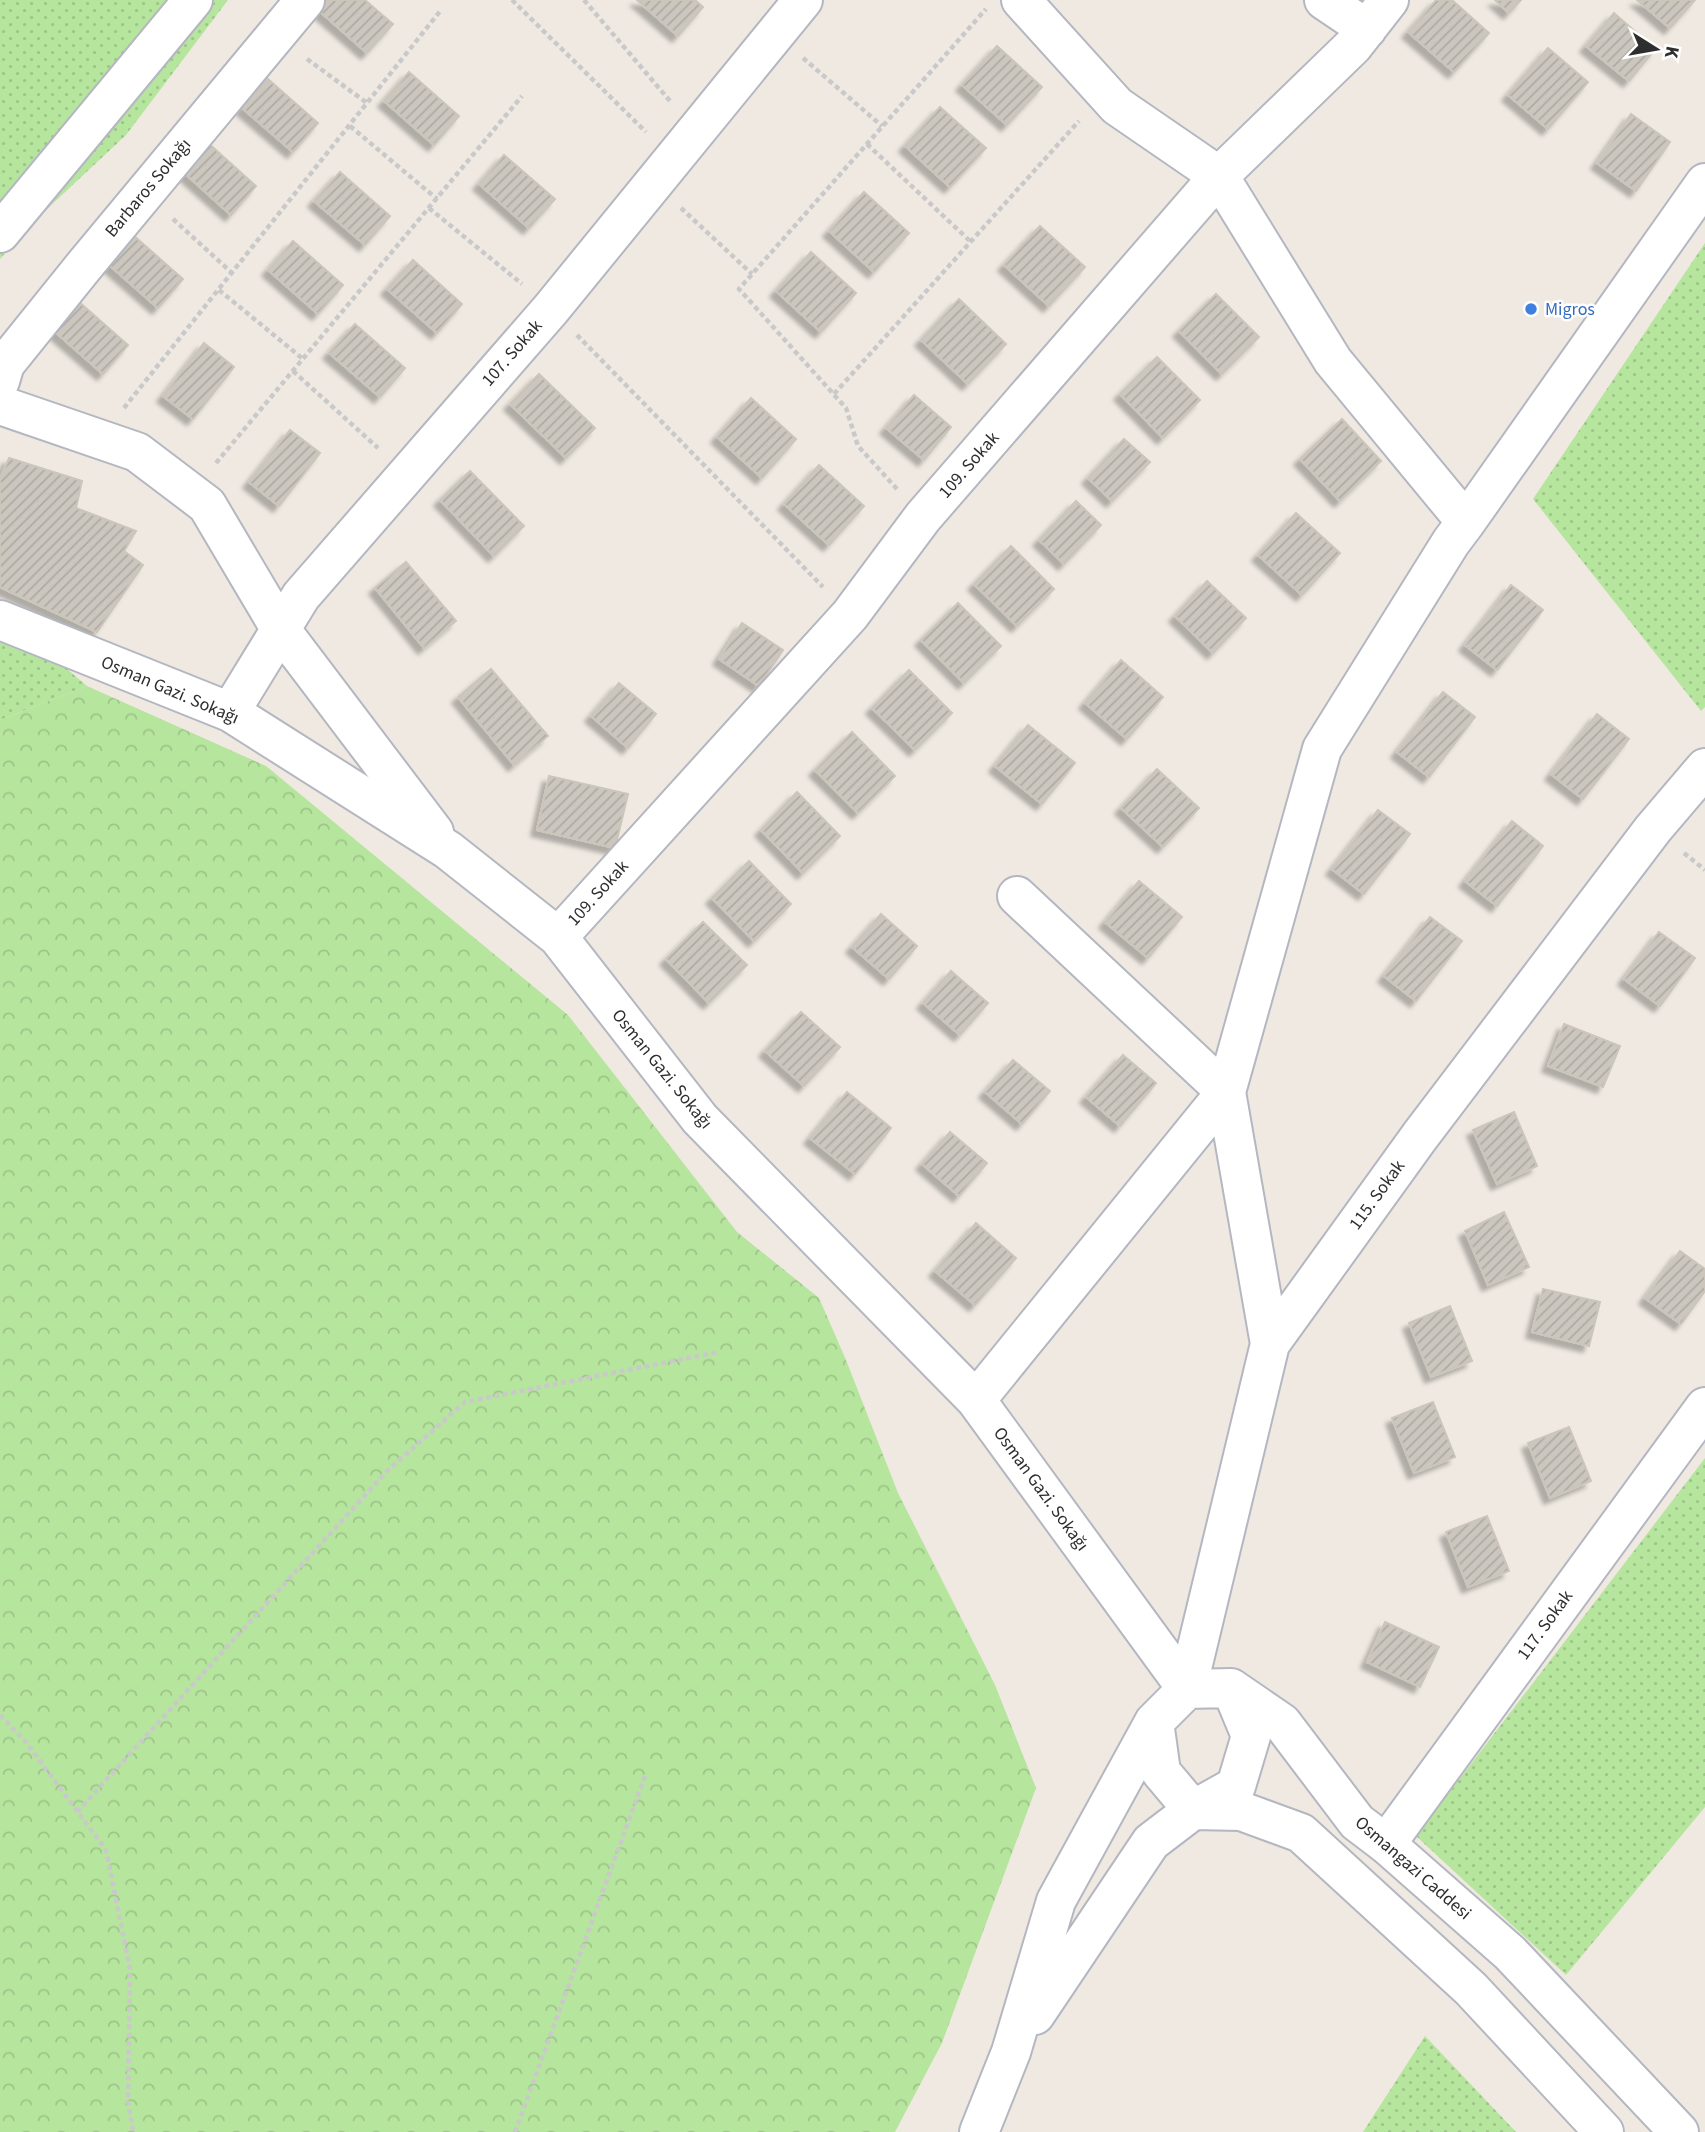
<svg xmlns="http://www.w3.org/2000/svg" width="1705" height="2132" font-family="'Source Sans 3',sans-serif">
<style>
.grass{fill:url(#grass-dots)}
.forest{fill:url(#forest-crowns)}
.building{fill:url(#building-hatch);stroke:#cbc5ba;stroke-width:2;filter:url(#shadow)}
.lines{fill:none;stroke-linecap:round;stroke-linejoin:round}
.street-casing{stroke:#b4b7c1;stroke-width:42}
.secondary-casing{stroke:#b4b7c1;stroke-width:42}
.path{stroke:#c9c9c9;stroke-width:4.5;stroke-dasharray:5 3.5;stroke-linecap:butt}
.street{stroke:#fff;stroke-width:38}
.secondary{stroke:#fff;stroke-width:38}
.shop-dot{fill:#3f7fe0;stroke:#fff;stroke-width:2.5}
.labels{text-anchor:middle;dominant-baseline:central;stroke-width:5;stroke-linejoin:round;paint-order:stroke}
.street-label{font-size:18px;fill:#2e2e2e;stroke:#fff}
.shop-label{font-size:18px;fill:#366cbe;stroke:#fff;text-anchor:start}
</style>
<defs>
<pattern id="grass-dots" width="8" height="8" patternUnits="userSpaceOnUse" patternTransform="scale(1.75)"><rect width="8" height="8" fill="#b6e59e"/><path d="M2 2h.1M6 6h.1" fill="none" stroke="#9dc588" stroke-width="1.8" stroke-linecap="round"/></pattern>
<pattern id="forest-crowns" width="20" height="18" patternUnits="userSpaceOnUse" patternTransform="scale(1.75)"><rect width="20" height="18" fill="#b6e59e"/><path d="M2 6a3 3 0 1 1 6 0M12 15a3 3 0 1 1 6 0" fill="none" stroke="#9dc588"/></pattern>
<pattern id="building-hatch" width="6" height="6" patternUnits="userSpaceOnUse" patternTransform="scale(1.75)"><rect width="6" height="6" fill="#cbc7bf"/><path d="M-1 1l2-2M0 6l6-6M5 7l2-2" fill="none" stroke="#afaba4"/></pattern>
<filter id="shadow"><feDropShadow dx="-6" dy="6" stdDeviation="2" flood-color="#0004"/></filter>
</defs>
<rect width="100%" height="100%" fill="#efe9e1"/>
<path class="grass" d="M0 0H228L126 135 32 223 0 259Z
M1705 243V707L1701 711 1533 499Z
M0 612 87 686 0 720Z
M1705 1458V1807L1566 1975 1416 1836Z
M1425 2036 1516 2132H1363Z"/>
<path class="forest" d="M87 686 266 766 568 1015 737 1232 819 1298 846 1360 898 1493 995 1685 1036 1788 942 2043 895 2132H0V720Z"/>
<path class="building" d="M325 0H365L393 24 367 53 317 9Z
M637 0H695L703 7 678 36Z
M1436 0H1452L1489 33 1454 72 1408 32Z
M1495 0H1521L1509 13Z
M1637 0H1695L1670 28Z
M1614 13 1655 49 1629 81 1586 46Z
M997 46 1042 87 1007 125 962 85Z
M1548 48 1588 82 1548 129 1508 95Z
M409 72 459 116 434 145 384 101Z
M268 79 318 123 293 152 242 108Z
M940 107 986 148 950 187 905 146Z
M1631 114 1670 142 1636 191 1597 163Z
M207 142 256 186 231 215 181 170Z
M504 155 555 199 529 228 479 184Z
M340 172 390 216 365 245 314 201Z
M864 192 909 233 874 272 829 231Z
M1040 226 1085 267 1049 306 1004 265Z
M133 235 183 279 158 308 108 264Z
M293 241 343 285 318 314 268 270Z
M811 252 856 293 821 332 776 291Z
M413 260 462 304 437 333 387 289Z
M1216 294 1259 337 1222 374 1179 331Z
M959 299 1006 344 968 384 921 340Z
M78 301 128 345 103 374 53 330Z
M355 324 405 368 380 397 329 353Z
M204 343 234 367 193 419 163 396Z
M1157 357 1200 400 1163 438 1120 394Z
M539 374 595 428 566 458 510 404Z
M914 395 951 427 924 460 886 428Z
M751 398 796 439 762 478 717 437Z
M1342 419 1381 461 1340 501 1300 459Z
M290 430 320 453 279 506 249 482Z
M1124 439 1150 462 1112 501 1088 478Z
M9 458 82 481 76 508 136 531 124 551 143 565 97 632 0 587V479Z
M819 465 864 506 829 545 784 504Z
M470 471 524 526 494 556 440 500Z
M1076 501 1101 525 1064 564 1039 540Z
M1296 513 1340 553 1302 595 1258 555Z
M1011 546 1054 589 1017 626 974 584Z
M406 562 456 621 424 648 375 588Z
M1207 581 1246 618 1213 653 1175 616Z
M1511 585 1543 610 1497 670 1465 645Z
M958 603 1001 646 964 683 921 640Z
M742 623 783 650 759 686 719 659Z
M1121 660 1163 697 1127 739 1085 703Z
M491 669 548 736 514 765 458 697Z
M909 670 952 713 915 750 872 708Z
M619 683 656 714 628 748 591 716Z
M1443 692 1475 717 1429 777 1397 752Z
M1597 714 1629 739 1583 799 1551 774Z
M1028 725 1075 763 1042 804 995 766Z
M852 732 895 776 858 813 815 770Z
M1157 769 1199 808 1163 847 1121 808Z
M549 776 628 794 615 848 537 830Z
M797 792 840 836 803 873 761 830Z
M1378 810 1410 834 1364 894 1332 869Z
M1512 821 1543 846 1497 906 1465 881Z
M749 861 791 904 754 941 712 898Z
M1139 881 1182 917 1148 958 1105 922Z
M881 914 917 946 889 979 852 947Z
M1430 917 1462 941 1416 1001 1384 976Z
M703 922 747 965 709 1003 666 959Z
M1659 932 1695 958 1660 1006 1624 979Z
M951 971 988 1003 960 1035 923 1003Z
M801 1012 840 1047 804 1086 765 1051Z
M1564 1024 1620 1046 1603 1087 1548 1066Z
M1123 1055 1156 1083 1120 1126 1086 1097Z
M1013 1060 1050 1091 1022 1124 985 1092Z
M847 1092 891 1128 855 1174 810 1138Z
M1514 1112 1537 1166 1497 1184 1473 1130Z
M950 1132 987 1163 959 1196 922 1164Z
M1504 1212 1529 1267 1488 1285 1465 1231Z
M976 1223 1016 1258 975 1305 935 1271Z
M1680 1251 1705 1269V1291L1681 1324 1645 1298Z
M1543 1289 1600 1302 1589 1346 1532 1332Z
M1450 1306 1472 1361 1431 1377 1409 1323Z
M1433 1402 1455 1457 1414 1473 1392 1418Z
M1569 1427 1591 1481 1550 1498 1528 1443Z
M1487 1516 1509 1571 1468 1587 1446 1532Z
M1385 1622 1439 1647 1420 1687 1367 1662Z"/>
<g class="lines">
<defs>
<path id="street" d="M1324 0 1367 29
M0 233 193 0
M0 381 5 364 84 266 305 0
M0 405 137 452 207 505 281 630 434 832
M1466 522 1705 183
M0 620 230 712 448 850 558 937 700 1119 976 1400 1187 1689
M230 712 301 596 551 309 803 0
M1017 896 1226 1092 1270 1344
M558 937 850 615 923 517 1219 176 1353 46 1389 0
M976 1400 1226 1092 1322 749 1451 542 1466 522 1333 361 1219 176 1117 106 1021 0
M1187 1689 1270 1344 1420 1136 1653 829 1705 768
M1386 1844 1705 1407"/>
<path id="secondary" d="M1154 1722 1161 1772 1193 1810 1236 1786 1251 1736 1231 1688
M1035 2015 1151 1842 1193 1810 1241 1811 1301 1833 1471 1989 1604 2132
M979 2132 1011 2052 1056 1901 1154 1722 1187 1689 1231 1688 1282 1723 1357 1822 1386 1844 1510 1953 1679 2132"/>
</defs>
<use href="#street" class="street-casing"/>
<use href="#secondary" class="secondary-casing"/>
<path class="path" d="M512 0 646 132
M584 0 670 101
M803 58 882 126
M307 59 367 103
M350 126 437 199
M867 144 971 242
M429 208 522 284
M681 208 752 274
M173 219 232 273
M219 290 303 359
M577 335 823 587
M293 371 378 448
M834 394 1079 121
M124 408 441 10
M216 463 522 96
M897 489 858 446 846 408 739 289 986 9
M1684 853 1705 870
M0 1715 26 1742 106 1850 130 1969 128 2101 133 2132
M77 1812 387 1471 465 1402 719 1352
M515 2132 646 1773"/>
<use href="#street" class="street"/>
<use href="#secondary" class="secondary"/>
</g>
<circle class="shop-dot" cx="1531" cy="309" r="7"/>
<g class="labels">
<g class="street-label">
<text transform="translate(148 188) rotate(-50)">Barbaros Sokağı</text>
<text transform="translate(512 353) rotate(-49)">107. Sokak</text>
<text transform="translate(969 465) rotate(-49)">109. Sokak</text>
<text transform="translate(170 690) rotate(23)">Osman Gazi. Sokağı</text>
<text transform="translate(598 893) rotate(-48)">109. Sokak</text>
<text transform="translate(662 1069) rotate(51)">Osman Gazi. Sokağı</text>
<text transform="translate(1377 1195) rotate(-54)">115. Sokak</text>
<text transform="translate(1041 1489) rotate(54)">Osman Gazi. Sokağı</text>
<text transform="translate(1545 1625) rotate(-54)">117. Sokak</text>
<text transform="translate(1413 1868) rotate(41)">Osmangazi Caddesi</text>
</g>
<g class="shop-label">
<text x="1545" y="309">Migros</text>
</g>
</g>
<g transform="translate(1656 49) rotate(101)" stroke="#ffffff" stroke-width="5" paint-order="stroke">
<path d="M0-5L12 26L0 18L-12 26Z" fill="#2e2e2e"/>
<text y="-10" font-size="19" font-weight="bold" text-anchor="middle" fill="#2e2e2e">K</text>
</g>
</svg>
